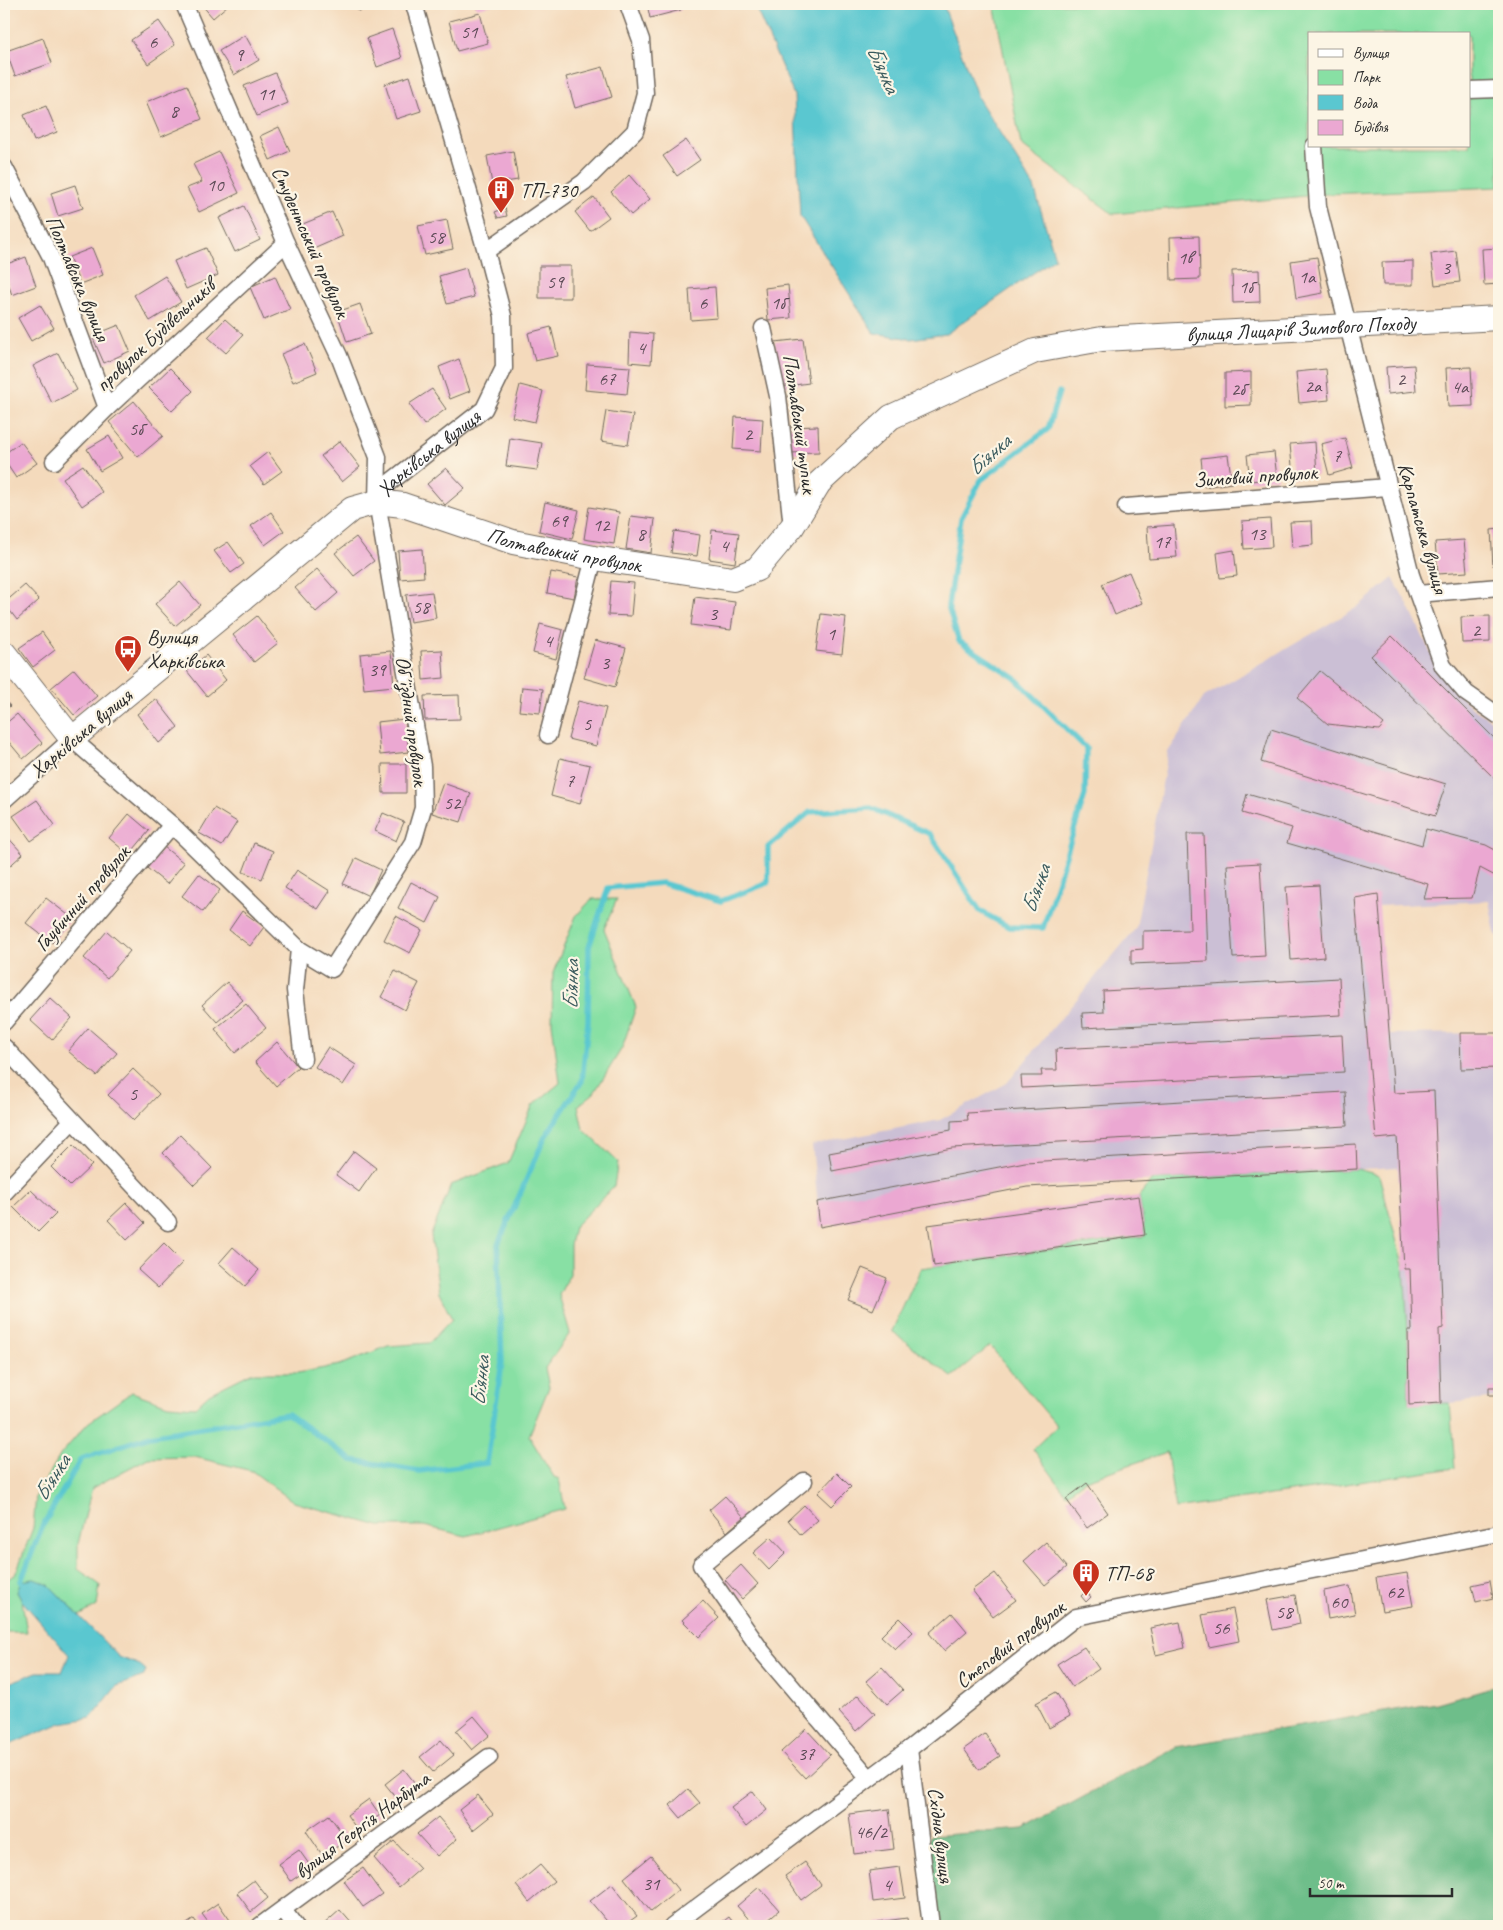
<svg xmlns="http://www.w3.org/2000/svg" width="1503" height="1930" font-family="Caveat,sans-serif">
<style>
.industrial{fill:#cbbfd5}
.green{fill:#88e0a4;stroke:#5a8668;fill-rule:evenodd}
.forest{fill:#6ebe8a;stroke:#4c745a}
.water{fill:#5ac7d0;stroke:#42797e}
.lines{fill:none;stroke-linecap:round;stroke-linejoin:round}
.stream{stroke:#5ac7d0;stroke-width:5.5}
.building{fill:#eba8d2}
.street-casing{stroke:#71685e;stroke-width:19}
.secondary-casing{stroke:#71685e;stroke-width:26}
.street{stroke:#fff;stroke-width:16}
.secondary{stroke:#fff;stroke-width:24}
.labels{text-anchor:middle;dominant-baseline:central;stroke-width:4.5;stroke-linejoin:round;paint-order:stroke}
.number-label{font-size:19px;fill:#5b4a55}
.poi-label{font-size:21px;fill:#2b2b2b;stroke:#fcf5e5;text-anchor:start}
.street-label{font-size:21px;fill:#2b2b2b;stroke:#fcf5e5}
.water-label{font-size:22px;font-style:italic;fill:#395a5d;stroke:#fcf5e5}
</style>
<rect width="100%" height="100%" fill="#fcf5e5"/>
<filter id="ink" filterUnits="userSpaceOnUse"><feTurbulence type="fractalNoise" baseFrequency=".02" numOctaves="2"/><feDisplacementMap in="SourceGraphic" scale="10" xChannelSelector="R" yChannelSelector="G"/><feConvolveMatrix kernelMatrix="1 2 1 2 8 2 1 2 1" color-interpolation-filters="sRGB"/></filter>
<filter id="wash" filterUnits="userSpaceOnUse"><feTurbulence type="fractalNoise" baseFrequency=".0096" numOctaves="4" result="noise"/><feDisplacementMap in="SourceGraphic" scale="20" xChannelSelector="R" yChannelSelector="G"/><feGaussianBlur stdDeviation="1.12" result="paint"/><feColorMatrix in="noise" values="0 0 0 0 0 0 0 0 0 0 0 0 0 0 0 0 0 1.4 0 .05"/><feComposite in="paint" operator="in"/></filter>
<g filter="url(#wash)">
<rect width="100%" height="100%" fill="#f4dabc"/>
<path class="industrial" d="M1393 578 1408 605 1440 673 1472 708 1499 725V938L1495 933 1489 901 1378 906 1390 1034 1499 1033V1398L1450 1403 1409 1405 1408 1330 1398 1167 1027 1187 820 1227 812 1145 940 1120 1007 1083 1136 928 1168 752 1204 697 1356 608Z"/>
<path class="green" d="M994 4H1499V187L1327 194 1113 214 1021 145ZM1309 34H1469V146H1309Z
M592 899H617L604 929 636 1007 622 1048 594 1093 578 1106 583 1129 618 1162 614 1186 574 1227 570 1245V1274L559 1295 570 1333 545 1368 549 1387 529 1436 554 1477 559 1479 565 1509 466 1536 424 1526H379L294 1502 252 1471 195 1457 148 1458 92 1488 78 1544V1569L100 1585 97 1606 79 1616 49 1585 17 1592 22 1601 27 1632H4V1581L15 1575 33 1528 36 1496 61 1454 88 1423 132 1392 168 1405 195 1407 209 1394 251 1373H298L340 1365 388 1346 429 1343 452 1319 439 1293 431 1235 451 1185 508 1163 533 1105 560 1083 552 1023 553 973 576 916Z
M1357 1169 1379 1175 1404 1269 1408 1330 1409 1404 1450 1403 1455 1468 1175 1509 1167 1452 1085 1480 1066 1494 1033 1449 1057 1426 990 1346 952 1377 892 1331 921 1268 1145 1236 1139 1196 1152 1180Z"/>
<path class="forest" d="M1499 1685V1926H936L929 1836 1024 1829 1176 1747 1437 1703Z"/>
<path class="water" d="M754 4H943L978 98 1034 187 1055 258 946 334 911 339 874 333 800 216 794 95Z
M34 1579 49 1585 119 1657 140 1665 146 1670 144 1676 117 1686 91 1718 61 1723 7 1746 4 1749V1685L37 1672H62L69 1655 22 1601 17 1592 21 1581Z"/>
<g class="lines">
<path class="stream" d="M25 1585 21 1581 42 1527 81 1459 150 1436 288 1414 352 1460 419 1471 487 1463 502 1362 498 1244 545 1137 582 1081 588 1021 589 947 608 888 662 883 721 901 768 883V847L810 812 871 808 930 834 980 911 1009 927 1043 928 1085 795 1086 748 1015 678 959 641 948 606 961 518 981 480 1048 429 1059 392"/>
</g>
<g id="blocks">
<path class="building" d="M201 4H229L213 18Z
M356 4H382L358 11Z
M475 4H491L492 5 476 8Z
M647 4H680L681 10 650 18Z
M480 13 488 43 457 51 449 21Z
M159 21 175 45 148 64 131 40Z
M392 29 402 58 377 67 367 38Z
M245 35 259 60 234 75 219 51Z
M43 38 52 63 15 76 6 51Z
M603 67 612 97 575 108 566 77Z
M275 73 288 103 257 116 244 86Z
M410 76 421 111 396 119 385 84Z
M187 85 202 119 161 137 146 102Z
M46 106 57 132 34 141 24 115Z
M279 127 290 151 270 160 260 136Z
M686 140 700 160 677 176 663 156Z
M513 151 518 180 492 184 487 156Z
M219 152 239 193 199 212 187 188 202 182 193 164Z
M629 175 650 199 631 215 611 192Z
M75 185 83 208 58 216 51 193Z
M594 197 609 217 590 231 575 212Z
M244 206 260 240 235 252 219 218Z
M505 208 507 216 498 218 495 212Z
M332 212 343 236 309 251 298 226Z
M447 220 453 249 425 255 418 226Z
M1199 236 1200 279 1171 280 1170 237Z
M92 248 103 275 80 284 69 257Z
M206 248 218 275 186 289 174 261Z
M1499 248V284L1484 285 1482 249Z
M1456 251 1460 282 1435 285 1431 254Z
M26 257 36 286 12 295 4 272V265Z
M1317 257 1323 293 1296 298 1291 261Z
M1413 261V285H1383L1382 262Z
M539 266H571V298H539Z
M466 268 474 297 447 304 439 276Z
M1259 270 1260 302 1233 303 1232 271Z
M165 276 181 302 150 321 134 295Z
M275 276 290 309 264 320 250 287Z
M788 285 791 318 768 320 765 288Z
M715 287 717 318 691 320 689 289Z
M360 304 371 334 347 342 337 312Z
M40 305 54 328 31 341 18 318Z
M225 319 243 335 226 353 208 337Z
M119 325 130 351 104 363 92 336Z
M551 327 558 356 535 361 528 333Z
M630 332 653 334 651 364 629 362Z
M803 339 809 383 780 387 775 342Z
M305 344 317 372 293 382 281 354Z
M58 353 77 390 52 403 33 366Z
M459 359 470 391 450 399 439 367Z
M587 364 630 367 627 394 585 390Z
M1414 365 1416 391 1388 394 1386 367Z
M1471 367 1473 406 1448 407 1446 368Z
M170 368 193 391 172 411 149 388Z
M1326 369 1329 400 1299 403 1296 372Z
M1251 372V405L1225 406V373Z
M520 385 543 391 535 422 512 417Z
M432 389 446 409 424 425 409 404Z
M134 401 163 436 138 457 109 422Z
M606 411 633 415 628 445 601 441Z
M735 417 763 419 761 451 733 449Z
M818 426 819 452 789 453 788 427Z
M109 436 122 458 100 471 87 449Z
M510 438 542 443 537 470 506 466Z
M1345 438 1353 468 1329 475 1321 444Z
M340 441 360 467 342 482 321 456Z
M21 442 37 463 16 478 4 460V454Z
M1315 442 1317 475 1293 477 1290 444Z
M268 452 282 471 264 484 250 466Z
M1274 452 1277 478 1250 481 1247 455Z
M1228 455 1232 483 1204 487 1201 458Z
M83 465 102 492 82 506 63 478Z
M446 468 465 488 445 505 427 484Z
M545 502 579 510 572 539 539 531Z
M589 507 619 512 614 544 584 539Z
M271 512 284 531 265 545 251 526Z
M631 516 655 519 651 553 626 549Z
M1270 519 1272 547 1244 549 1242 521Z
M1312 521 1313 545 1292 547 1290 522Z
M1174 525 1177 557 1149 559 1147 527Z
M1499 529V566H1493L1491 530Z
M712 530 739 533 735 563 709 559Z
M674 531 700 535 697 556 671 553Z
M356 537 374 561 354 576 335 553Z
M1464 540 1467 572 1438 574 1435 542Z
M228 542 244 564 231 573 214 551Z
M422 549 424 577 400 579 398 551Z
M1234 550 1237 576 1220 578 1217 553Z
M317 569 338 593 316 612 295 588Z
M551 572 578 577 574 598 547 593Z
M1129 572 1142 603 1115 615 1102 584Z
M611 581 634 583 631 616 608 615Z
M180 582 200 605 175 626 155 604Z
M25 585 39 600 17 620 4 603Z
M432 592 436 618 410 622 406 595Z
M695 597 735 602 731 630 691 625Z
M821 614 846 617 842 654 816 651Z
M257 616 278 643 254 662 233 635Z
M1490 616V642L1462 643 1461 617Z
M540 624 563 630 556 659 533 653Z
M42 632 55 650 33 667 19 648Z
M1392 636 1499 743V783L1371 656Z
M595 640 626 648 615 687 584 678Z
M442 650 444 678 423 680 421 651Z
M391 651 394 686 364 689 360 654Z
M206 655 226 680 207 696 187 671Z
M74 669 97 696 74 715 51 688Z
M1320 671 1384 724 1379 730 1328 724 1297 698Z
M522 687 543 689 540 713 519 711Z
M459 695 460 719 425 720 424 696Z
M4 699 10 706 4 712Z
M156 699 178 727 159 743 137 714Z
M578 701 606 708 596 746 568 739Z
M17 714 42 743 23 759 4 736V725Z
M405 719 409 752 380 755 377 722Z
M1271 729 1446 784 1435 816 1261 762Z
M560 758 590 765 580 804 551 796Z
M382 764H406V793H383Z
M443 783 471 793 461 822 432 813Z
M1247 794 1422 845 1426 829 1486 845 1499 852V878L1480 868 1472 898 1424 899 1428 884 1287 843 1292 828 1242 813Z
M37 800 55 825 31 841 13 816Z
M214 808 237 822 222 846 199 833Z
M383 813 404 822 396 841 375 831Z
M129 814 149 831 129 855 109 838Z
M4 833 23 854 4 871Z
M1187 834H1204L1208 961 1131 964V950L1143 949V931L1190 930Z
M254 843 273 851 262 879 243 872Z
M164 847 184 863 167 884 147 868Z
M356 858 381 870 369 896 343 884Z
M1260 863 1265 956 1233 958 1227 865Z
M297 870 330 891 318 909 285 888Z
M199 874 220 890 203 912 182 896Z
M411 882 440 897 427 923 398 908Z
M1319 885 1324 957 1291 960 1286 887Z
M1378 894 1394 1093 1434 1091 1443 1328 1439 1329 1441 1403 1409 1405 1408 1330H1412L1410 1269H1404L1397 1137 1376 1139 1355 898Z
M46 898 72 918 52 943 26 923Z
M242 911 264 927 250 946 229 930Z
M396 916 422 930 410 953 384 940Z
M107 931 130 951 107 978 84 958Z
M395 971 419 983 405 1010 381 997Z
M1339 978 1341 1015 1083 1028 1082 1013 1104 1012 1103 991Z
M227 982 243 1000 217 1022 202 1005Z
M50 998 72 1018 52 1040 30 1020Z
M246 1004 266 1028 235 1053 215 1029Z
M88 1028 117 1053 97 1076 68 1051Z
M1460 1033H1499V1068L1461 1069Z
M1342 1035 1344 1072 1022 1088 1021 1076H1042L1041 1070H1057L1056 1049Z
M277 1042 298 1067 276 1086 255 1062Z
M328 1047 356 1065 343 1085 315 1067Z
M133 1069 159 1094 134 1120 108 1095Z
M1345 1092 1347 1126 952 1148 832 1171 829 1153 951 1130V1121L968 1120 967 1113Z
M180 1135 212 1168 194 1185 163 1153Z
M1356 1144 1357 1169 1027 1187 820 1227 817 1202 1025 1162Z
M73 1145 92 1165 70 1186 51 1167Z
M354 1151 376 1168 359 1192 336 1175Z
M31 1190 56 1214 38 1232 13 1207Z
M1139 1196 1145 1235 934 1266 928 1225Z
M126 1203 145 1223 127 1240 108 1220Z
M164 1243 183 1262 158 1288 138 1270Z
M233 1247 259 1270 245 1286 219 1263Z
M862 1268 887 1278 873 1310 848 1300Z
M1498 1323H1499V1350L1494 1349Z
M1489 1387H1497V1395H1489Z
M837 1473 851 1487 832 1506 818 1493Z
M1087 1483 1108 1513 1087 1528 1066 1499Z
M725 1496 744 1517 727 1532 709 1510Z
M804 1505 818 1520 801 1535 788 1520Z
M771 1537 786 1553 769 1570 753 1553Z
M1046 1542 1067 1567 1045 1585 1024 1561Z
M741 1565 758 1584 742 1599 725 1580Z
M995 1573 1016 1600 993 1617 972 1590Z
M1407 1573 1413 1606 1382 1611 1376 1578Z
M1490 1581 1493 1598 1476 1602 1472 1585Z
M1350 1586 1355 1614 1328 1619 1324 1591Z
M1086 1591 1091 1597 1086 1602 1081 1596Z
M1295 1595 1300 1624 1273 1630 1267 1600Z
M703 1601 719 1618 699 1637 682 1620Z
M1233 1609 1239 1641 1209 1647 1202 1615Z
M952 1613 967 1631 944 1651 929 1633Z
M899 1618 913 1632 895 1649 881 1636Z
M1180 1622 1185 1648 1156 1655 1150 1628Z
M1084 1647 1099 1669 1072 1687 1057 1664Z
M882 1667 903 1690 887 1704 866 1681Z
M1056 1692 1070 1716 1049 1728 1036 1703Z
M858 1695 875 1714 856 1731 839 1712Z
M474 1716 490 1735 472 1750 456 1731Z
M806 1729 830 1755 805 1778 781 1752Z
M985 1734 1000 1756 979 1770 964 1749Z
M441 1740 454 1755 433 1772 420 1757Z
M404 1769 418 1787 399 1801 385 1784Z
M688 1789 700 1803 681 1818 670 1805Z
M753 1791 767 1810 746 1827 731 1808Z
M478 1795 493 1814 473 1830 459 1810Z
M369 1799 380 1815 358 1831 347 1815Z
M889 1809 894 1849 854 1854 849 1814Z
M329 1815 347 1840 323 1856 306 1831Z
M438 1817 457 1839 437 1856 417 1834Z
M394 1841 420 1869 399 1887 374 1858Z
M299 1850 311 1867 291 1881 279 1864Z
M651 1856 678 1890 651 1912 624 1878Z
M805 1862 821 1885 801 1900 785 1876Z
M540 1865 554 1881 529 1902 516 1885Z
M900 1867 905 1898 873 1902 869 1871Z
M363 1868 382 1894 363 1907 344 1881Z
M254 1880 268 1898 251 1912 237 1893Z
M612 1884 637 1916 623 1926H611L590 1901Z
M759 1887 779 1910 760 1926H755L737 1906Z
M218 1903 232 1923 227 1926H211L202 1914Z
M340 1910 354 1926H324L323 1925Z
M729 1917 736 1926H717Z
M907 1918 908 1926H878L877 1922Z
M194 1919 199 1926H184Z"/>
</g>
</g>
<g filter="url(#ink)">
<use href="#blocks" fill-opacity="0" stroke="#71685e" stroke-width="1"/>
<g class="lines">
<defs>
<g id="street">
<path d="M1469 90 1499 89"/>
<path d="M1314 146 1318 207 1411 575 1443 666 1466 693 1499 716"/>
<path d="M4 167 50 255 107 408"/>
<path d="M486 251 584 182 635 131 645 93 641 40 628 4"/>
<path d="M763 328 778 396 792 527"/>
<path d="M54 461 107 408 286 243"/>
<path id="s1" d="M377 502 389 483 484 409 504 368 503 316 486 251 414 4"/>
<path d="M1126 507 1388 487"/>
<path d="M1418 594 1499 587"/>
<path d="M548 735 594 558"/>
<path d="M4 800 72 739 172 825 299 949 332 969 413 842 423 808 422 766 377 502 378 457 339 356 286 243 184 4"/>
<path d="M299 949 295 990 303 1059"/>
<path d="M4 1022 172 825"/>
<path d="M4 1047 168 1222"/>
<path d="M4 1193 72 1121"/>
<path d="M804 1481 701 1565 763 1653 869 1778"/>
<path d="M909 1749 931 1926"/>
<path d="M283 1910 295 1926"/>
<path d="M260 1926 489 1757"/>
<path d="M672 1926 909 1749 1076 1617 1499 1533"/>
</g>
<g id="secondary">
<path id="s2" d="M4 653 72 739 352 509 377 502 403 505 513 542 594 558 733 579 757 569 792 527 819 483 891 417 1035 351 1102 339 1499 318"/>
</g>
</defs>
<use href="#street" class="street-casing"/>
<use href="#secondary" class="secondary-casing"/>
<use href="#street" class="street"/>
<use href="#secondary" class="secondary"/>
</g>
</g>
<defs>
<symbol id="building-pin" viewBox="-11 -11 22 30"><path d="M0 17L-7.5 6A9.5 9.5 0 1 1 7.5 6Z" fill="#c8321e" stroke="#fcf5e5"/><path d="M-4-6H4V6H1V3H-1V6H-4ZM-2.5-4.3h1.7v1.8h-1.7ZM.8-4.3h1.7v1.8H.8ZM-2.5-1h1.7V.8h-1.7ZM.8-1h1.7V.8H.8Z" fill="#fff"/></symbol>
<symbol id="bus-pin" viewBox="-11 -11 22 30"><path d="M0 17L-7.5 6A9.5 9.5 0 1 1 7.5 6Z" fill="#c8321e" stroke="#fcf5e5"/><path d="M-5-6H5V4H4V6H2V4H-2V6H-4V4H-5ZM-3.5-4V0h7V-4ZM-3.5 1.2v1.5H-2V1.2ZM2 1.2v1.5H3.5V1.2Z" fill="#fff"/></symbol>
</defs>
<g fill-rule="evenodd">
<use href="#building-pin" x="485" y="174" width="32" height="43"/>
<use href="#bus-pin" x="112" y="633" width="32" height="43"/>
<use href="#building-pin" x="1070" y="1557" width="32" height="43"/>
</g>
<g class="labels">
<g class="number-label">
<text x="469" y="32">51</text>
<text x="153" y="42">6</text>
<text x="239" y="55">9</text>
<text x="266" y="94">11</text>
<text x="174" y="111">8</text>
<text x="215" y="185">10</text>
<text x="436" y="237">58</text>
<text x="1185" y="258">1в</text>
<text x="1446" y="268">3</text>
<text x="1307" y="277">1а</text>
<text x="555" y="282">59</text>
<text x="1246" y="287">1б</text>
<text x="703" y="303">6</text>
<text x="778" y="303">1б</text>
<text x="641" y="348">4</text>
<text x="607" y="379">67</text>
<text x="1401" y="379">2</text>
<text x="1313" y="386">2а</text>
<text x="1460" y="387">4а</text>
<text x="1238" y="389">2б</text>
<text x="136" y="429">5б</text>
<text x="748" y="434">2</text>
<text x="1337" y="456">7</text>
<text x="559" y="521">69</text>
<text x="601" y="525">12</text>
<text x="641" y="534">8</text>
<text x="1257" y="534">13</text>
<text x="1162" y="542">17</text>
<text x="724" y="546">4</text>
<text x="421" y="607">58</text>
<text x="713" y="614">3</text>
<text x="1476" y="630">2</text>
<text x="831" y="634">1</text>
<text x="548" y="641">4</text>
<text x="605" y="663">3</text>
<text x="377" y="670">39</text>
<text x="587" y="724">5</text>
<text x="570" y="781">7</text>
<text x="452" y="803">52</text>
<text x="133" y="1094">5</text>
<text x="1395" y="1592">62</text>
<text x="1339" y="1602">60</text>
<text x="1284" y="1612">58</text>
<text x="1221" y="1628">56</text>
<text x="806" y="1754">37</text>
<text x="871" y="1832">46/2</text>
<text x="651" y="1884">31</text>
<text x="887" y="1885">4</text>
</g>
<g class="poi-label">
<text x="520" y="190">ТП-730</text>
<text x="147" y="637">Вулиця<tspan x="147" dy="24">Харківська</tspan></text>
<text x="1105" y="1573">ТП-68</text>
</g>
<g class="street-label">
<text transform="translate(311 242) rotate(66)">Студентський провулок</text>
<text transform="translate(78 278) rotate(67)">Полтавська вулиця</text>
<text stroke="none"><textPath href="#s2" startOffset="1519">вулиця Лицарів Зимового Походу</textPath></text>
<text transform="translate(155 335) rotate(-43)">провулок Будівельників</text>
<text transform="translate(800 424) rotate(82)">Полтавський тупик</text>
<text stroke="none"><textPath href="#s1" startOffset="72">Харківська вулиця</textPath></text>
<text transform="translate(1255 476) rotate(-4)">Зимовий провулок</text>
<text transform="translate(1423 528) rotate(74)">Карпатська вулиця</text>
<text stroke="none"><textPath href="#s2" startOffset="692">Полтавський провулок</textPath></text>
<text transform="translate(412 721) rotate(82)">Обʼїздний провулок</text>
<text transform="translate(81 733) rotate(-40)">Харківська вулиця</text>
<text transform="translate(82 898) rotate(-49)">Гаубичний провулок</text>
<text transform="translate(1010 1644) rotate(-37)">Степовий провулок</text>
<text transform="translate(362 1825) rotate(-37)">вулиця Георгія Нарбута</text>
<text transform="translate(941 1835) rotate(83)">Східна вулиця</text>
</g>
<g class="water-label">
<text transform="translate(883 69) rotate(65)">Біянка</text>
<text transform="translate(989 455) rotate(-42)">Біянка</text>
<text transform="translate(1036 889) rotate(-71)">Біянка</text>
<text transform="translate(571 985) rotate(-89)">Біянка</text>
<text transform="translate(480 1381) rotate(-84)">Біянка</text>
<text transform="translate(52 1478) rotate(-58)">Біянка</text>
</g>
</g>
<rect width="1503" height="1930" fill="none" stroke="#fcf5e5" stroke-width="20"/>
<rect x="1308" y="32" width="162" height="115" fill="#fcf5e5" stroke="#a8a49b"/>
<rect x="1318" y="49" width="25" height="8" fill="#ffffff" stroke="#a8a49b"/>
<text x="1353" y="58" font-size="15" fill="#2b2b2b">Вулиця</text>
<rect x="1318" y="70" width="25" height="15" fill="#88e0a4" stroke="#a8a49b"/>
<text x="1353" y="82" font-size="15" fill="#2b2b2b">Парк</text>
<rect x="1318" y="95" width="25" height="15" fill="#5ac7d0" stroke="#a8a49b"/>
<text x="1353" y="108" font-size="15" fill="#2b2b2b">Вода</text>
<rect x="1318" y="120" width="25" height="15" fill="#eba8d2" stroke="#a8a49b"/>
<text x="1353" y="132" font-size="15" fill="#2b2b2b">Будівля</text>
<path d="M1310 1888v8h142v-8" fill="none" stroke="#2b2b2b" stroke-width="2.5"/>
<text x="1318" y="1888" font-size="15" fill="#2b2b2b" stroke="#fcf5e5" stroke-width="4" paint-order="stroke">50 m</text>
</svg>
